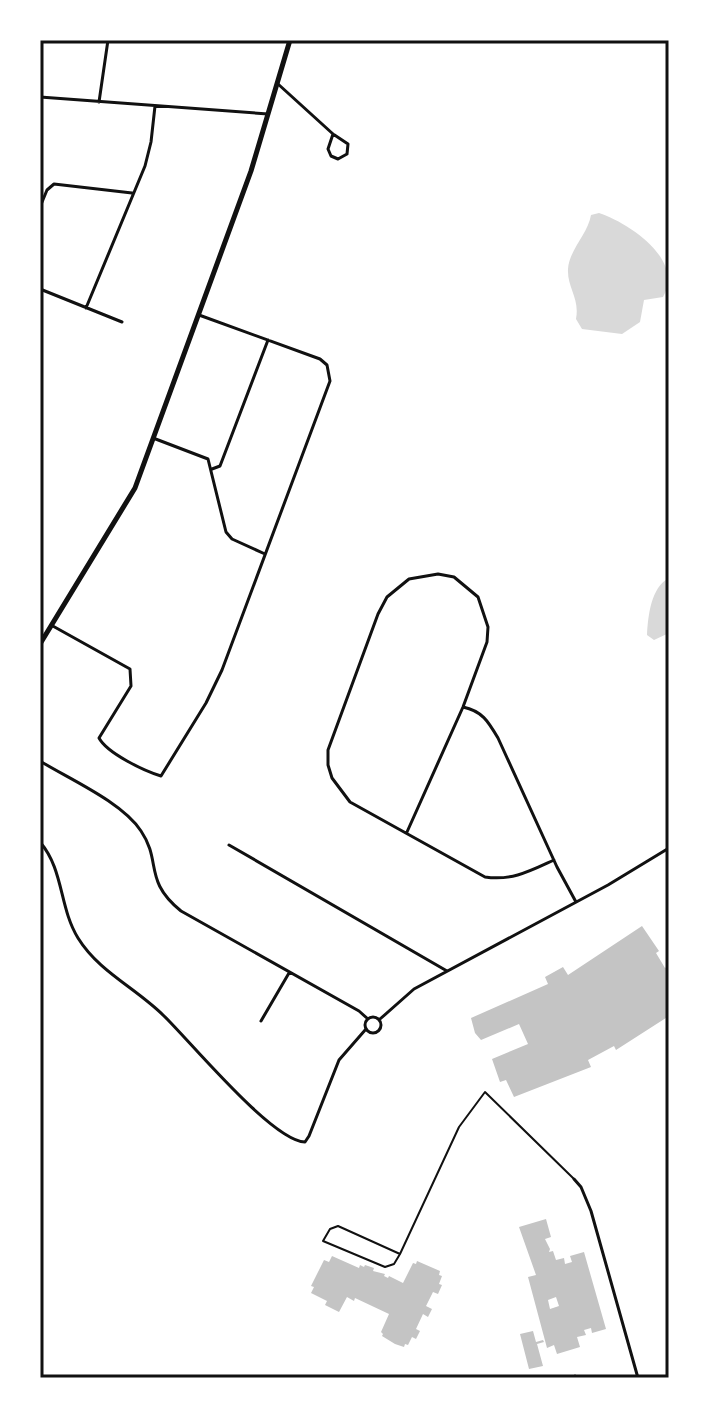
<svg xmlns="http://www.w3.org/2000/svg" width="709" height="1418" font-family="'Fira Sans',sans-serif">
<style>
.water{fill:#d9d9d9}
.building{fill:#c4c4c4;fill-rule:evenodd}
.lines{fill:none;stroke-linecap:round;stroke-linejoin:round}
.service{stroke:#111;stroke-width:2}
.minor{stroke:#111;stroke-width:3}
.secondary{stroke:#111;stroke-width:5}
.neatline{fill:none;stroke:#111;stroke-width:3}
</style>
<rect width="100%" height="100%" fill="#fff"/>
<path class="water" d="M599 213C629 223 685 260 663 297L644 300 640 322 622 334 582 329 576 319C580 298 567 288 568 269 569 250 588 234 591 215Z
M669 578V633L654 640 647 635C648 616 651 587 669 578Z"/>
<path class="building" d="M642 926 659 951 656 953 665 968 669 965V1016L616 1050 614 1046 588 1060 591 1067 514 1097 506 1080 500 1082 492 1059 528 1044 519 1024 481 1040 475 1033 471 1018 548 984 545 977 563 967 568 975Z
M546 1219 551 1237 545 1239 550 1249 549 1252 553 1251 556 1260 564 1258 565 1264 572 1262 570 1256 584 1252 606 1329 592 1333 591 1328 584 1330 586 1335 577 1337 580 1347 557 1354 554 1345 547 1348 528 1277 536 1275 519 1227ZM556 1297 559 1306 550 1309 548 1300Z
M332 1256 359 1268 360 1265 364 1267 365 1265 374 1268 373 1271 385 1274 384 1276 388 1278 389 1276 403 1283 413 1263 416 1264 417 1261 440 1271 439 1275 442 1276 439 1284 442 1285 438 1294 433 1292 426 1306 432 1309 428 1317 423 1314 416 1329 420 1331 416 1339 412 1337 408 1345 405 1344 404 1347 395 1344 382 1336 383 1334 381 1332 389 1314 355 1298 354 1301 347 1297 339 1312 325 1305 327 1301 311 1293 314 1287 311 1286 324 1260 329 1262Z
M533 1331 536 1342 543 1340 544 1342 537 1344 543 1366 529 1369 520 1334Z"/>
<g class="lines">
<path class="service" d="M400 1254 338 1226 330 1229 323 1241 385 1267 394 1264 400 1254 459 1127 485 1092 573 1178"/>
<path class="minor" d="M278 84 333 134 348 144 347 154 338 159 331 156 328 149 333 134
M40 97 268 114
M99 102 108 40
M40 207 47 190 54 184 132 193
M40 289 122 322
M86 308 145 166 151 142 155 106
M153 438 208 459 226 532 232 539 265 554
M212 469 220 466 268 340
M51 625 130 669 131 686 99 738C107 753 144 771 161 776L206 703 222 670 330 381 327 365 320 359 199 315
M463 707C482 711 488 721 498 738L557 867 576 902
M40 761C69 779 122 802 141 831 162 862 143 880 181 911L359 1011 368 1019
M407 832 463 707 487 642 488 627 478 597 454 577 438 574 409 579 387 597 378 614 328 750V765L332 778 350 802 485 877C512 881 530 871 554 860
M40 842C64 870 59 907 78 938 99 972 136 988 164 1016 190 1041 272 1141 305 1142L309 1136 339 1060 366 1029
M229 845 447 971
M365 1025a8 8 0 1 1 16 0a8 8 0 1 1-16 0Z
M380 1019 414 989 608 885 669 848
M261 1021 289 973
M574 1179 581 1187 591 1211 638 1378
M575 1376V1378"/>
<path class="secondary" d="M40 644 135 488 251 171 290 40"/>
</g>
<rect width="709" height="1418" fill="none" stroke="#ffffff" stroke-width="84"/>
<rect x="42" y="42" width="625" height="1334" class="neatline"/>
</svg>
